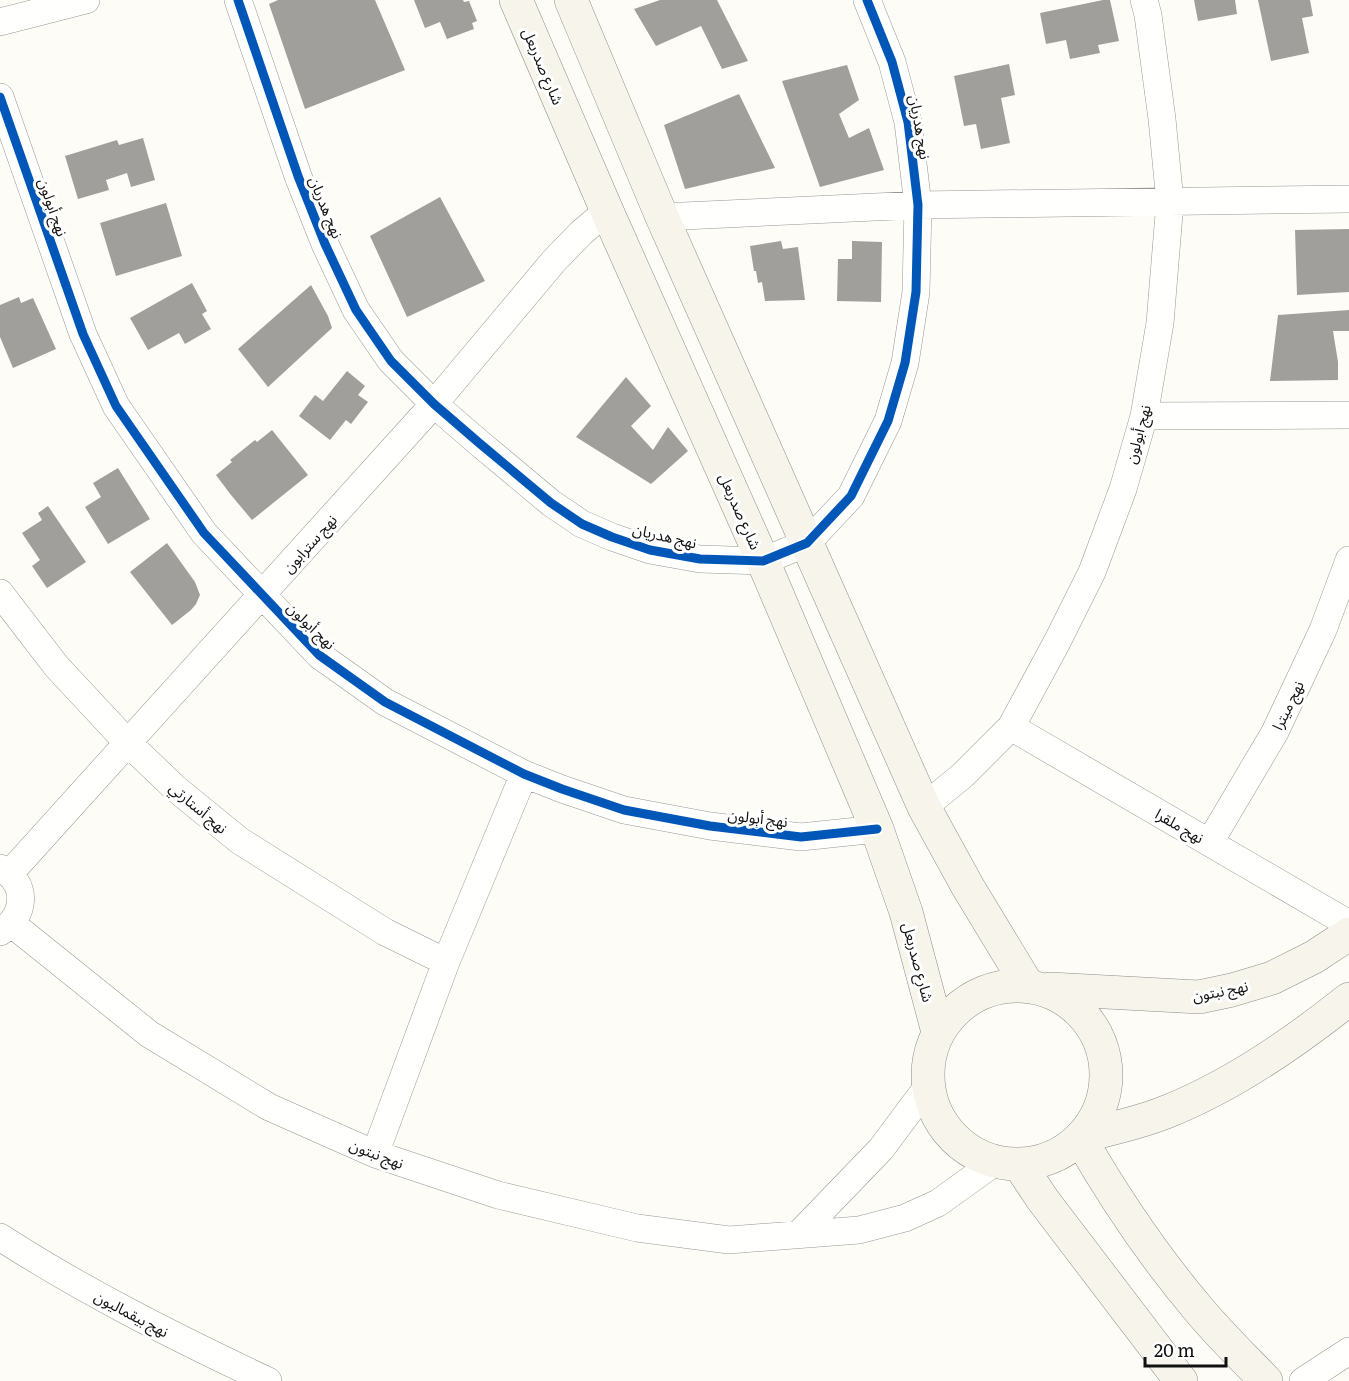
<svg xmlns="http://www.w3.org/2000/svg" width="1349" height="1381" font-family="Literata,'Noto Sans Arabic',serif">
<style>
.building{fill:#a19f9c}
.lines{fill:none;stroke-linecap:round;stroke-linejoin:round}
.street-casing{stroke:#979795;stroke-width:28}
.secondary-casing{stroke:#8e8d8b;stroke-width:34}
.street{stroke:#fffffe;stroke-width:27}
.secondary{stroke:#f6f4eb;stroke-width:33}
.cycleway-casing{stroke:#fff;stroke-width:13}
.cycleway{stroke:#0057b8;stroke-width:9}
.labels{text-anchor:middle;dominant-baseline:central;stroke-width:6;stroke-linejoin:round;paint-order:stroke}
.street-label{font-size:15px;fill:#111;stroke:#fff}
</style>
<rect width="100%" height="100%" fill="#fdfcf7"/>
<path class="building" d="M278 0H375L405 70 305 109 269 4Z
M414 0H463L464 2 469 1 477 21 472 23 474 29 447 39 440 22 425 28Z
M660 0H717L748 61 722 69 701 26 656 46 634 9Z
M1103 0H1110L1119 41 1098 45 1100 53 1070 59 1066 40 1046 44 1040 13Z
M1194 0H1235L1237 14 1198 21Z
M1258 0H1310L1313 16 1302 18 1309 53 1271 61Z
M1009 64 1015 95 1001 98 1010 143 981 149 976 124 964 126 954 76Z
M847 65 859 100 839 114 849 138 869 128 884 170 820 187 782 81Z
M739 94 775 168 685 189 664 125Z
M143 138 155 180 131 187 127 173 106 180 109 190 78 199 65 156 117 140 119 145Z
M440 197 485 281 407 317 370 236Z
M166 203 182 256 116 276 100 223Z
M1349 229V292L1297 295 1295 230Z
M781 241 783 249 798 247 805 300 765 301 762 282 758 283 756 271H754L750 246Z
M852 241 882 242 881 302 837 301 838 259H852Z
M192 283 207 311 202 314 211 329 185 344 179 333 148 350 130 318Z
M311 285 328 316 332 328 268 387 238 349Z
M19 297 21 303 33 298 56 349 13 368 0 337V305Z
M1349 310V331H1333L1338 362V380L1270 381 1278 315Z
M347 371 365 386 358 395 368 402 351 424 346 420 330 440 299 416 315 395 323 401Z
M626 377 651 406 631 426 653 450 668 427 688 451 651 484 576 437Z
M272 430 308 475 252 520 231 495 216 475 232 462 230 460 255 440 257 442Z
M118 468 150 519 108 544 85 507 101 497 93 483Z
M48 506 86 562 47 588 32 566 40 560 22 533 42 520 38 513Z
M167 543 195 582 200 595 196 604 191 610 172 625 130 572Z"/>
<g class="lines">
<defs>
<path id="street" d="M238 0 298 176 325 244 356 310 391 361 434 404 478 442 551 503 582 524 612 537 650 550 700 559 763 561 807 543 851 496 888 421 905 363 916 292 918 205 908 122 892 62 867 0
M0 22 86 0
M0 97 83 334 116 406 204 533 319 655 385 702 524 774 562 789 624 810 710 826 801 837 877 829
M662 217 918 205 1349 199
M1144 416 1349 415
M0 593 57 667 127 742 175 788 240 841 385 932 446 962
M1011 727 1349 924
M924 807 963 775 1011 727 1057 642 1092 572 1123 489 1144 416 1160 323 1170 202 1162 119 1148 15 1144 0
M1210 842 1275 732 1323 630 1349 560
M0 868C29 883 26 916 0 932
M10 873 434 404 553 262 581 233 607 211
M12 924 149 1034 269 1107 375 1154 498 1195 637 1228 729 1240 859 1230 905 1218 938 1203 995 1162
M375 1154 446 962 524 774
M799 1234 881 1149 928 1086
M0 1237C85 1292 177 1338 268 1381
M1303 1381 1349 1351"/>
<path id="secondary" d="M516 0 607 211 763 561 877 829 906 912 938 1032
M571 0 662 217 924 807 968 887 1028 986
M928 1075a89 89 0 1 1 178 0a89 89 0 1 1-178 0Z
M1050 989 1199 997 1232 990 1272 978 1314 957 1349 934
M1082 1136C1110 1129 1139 1123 1166 1112 1232 1086 1294 1043 1349 999
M1080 1138C1115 1199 1154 1257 1200 1311 1220 1335 1244 1358 1266 1381
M1019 1164 1043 1200 1181 1381"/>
</defs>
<use href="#street" class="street-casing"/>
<use href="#secondary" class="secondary-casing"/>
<use href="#street" class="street"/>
<use href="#secondary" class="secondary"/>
<defs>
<path id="cycleway" d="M238 0 298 176 325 244 356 310 391 361 434 404 478 442 551 503 582 524 612 537 650 550 700 559 763 561 807 543 851 496 888 421 905 363 916 292 918 205 908 122 892 62 867 0
M0 97 83 334 116 406 204 533 319 655 385 702 524 774 562 789 624 810 710 826 801 837 877 829"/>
</defs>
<use href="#cycleway" class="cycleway-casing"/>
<use href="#cycleway" class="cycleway"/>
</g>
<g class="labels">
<g class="street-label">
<text transform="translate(544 66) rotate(67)">شارع صدربعل</text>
<text transform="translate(921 127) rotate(80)">نهج هدريان</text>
<text transform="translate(54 207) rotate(71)">نهج أبولون</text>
<text transform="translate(327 207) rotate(68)">نهج هدريان</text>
<text transform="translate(1137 434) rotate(-75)">نهج أبولون</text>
<text transform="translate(741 511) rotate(66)">شارع صدربعل</text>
<text transform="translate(665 535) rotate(13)">نهج هدريان</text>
<text transform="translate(309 543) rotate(-48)">نهج سترابون</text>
<text transform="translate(312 625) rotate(44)">نهج أبولون</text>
<text transform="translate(1287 705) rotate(-64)">نهج ميترا</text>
<text transform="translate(199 807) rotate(40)">نهج أستارتي</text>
<text transform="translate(758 817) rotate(7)">نهج أبولون</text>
<text transform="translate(1180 825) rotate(30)">نهج ملقرا</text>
<text transform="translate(919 962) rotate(75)">شارع صدربعل</text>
<text transform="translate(1220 990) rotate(-11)">نهج نبتون</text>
<text transform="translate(377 1153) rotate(21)">نهج نبتون</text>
<text transform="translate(132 1313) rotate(28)">نهج بيقماليون</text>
</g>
</g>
<path d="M1145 1357v9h81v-9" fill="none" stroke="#111111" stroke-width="3"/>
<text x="1154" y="1357" font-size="18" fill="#111111" stroke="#ffffff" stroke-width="4.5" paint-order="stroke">20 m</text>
</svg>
